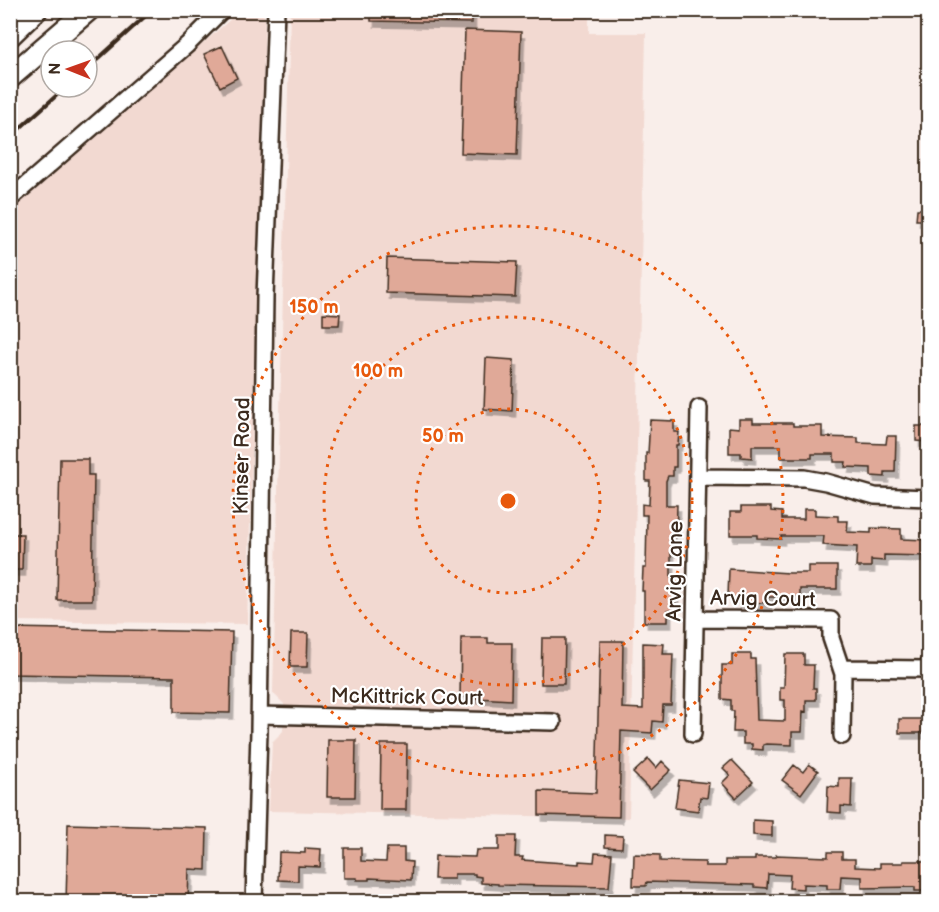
<svg xmlns="http://www.w3.org/2000/svg" width="939" height="912" font-family="'Balsamiq Sans',sans-serif">
<style>
.built{fill:#f2d9d1}
.building{fill:#e0a998;stroke:#3b2a1e;stroke-width:1.5;filter:url(#shadow)}
.lines{fill:none;stroke-linecap:round;stroke-linejoin:round}
.minor-casing{stroke:#3b2a1e;stroke-width:20}
.highway-casing{stroke:#3b2a1e;stroke-width:26}
.minor{stroke:#fff;stroke-width:15}
.highway{stroke:#fff;stroke-width:21}
.rail{stroke:#3b2a1e;stroke-width:4}
.ring{fill:none;stroke:#e8590c;stroke-width:3;stroke-dasharray:3 6}
.labels{text-anchor:middle;dominant-baseline:central;stroke-width:4.5;stroke-linejoin:round;paint-order:stroke}
.street-label{font-size:21px;fill:#3b2a1e;stroke:#fff}
.centre{fill:#e8590c;stroke:#fff;stroke-width:3}
.ring-label{font-size:18px;text-anchor:middle;font-weight:bold;fill:#e8590c;stroke:#fff;stroke-width:4.5;stroke-linejoin:round;paint-order:stroke}
</style>
<defs>
<filter id="shadow"><feDropShadow dx="3.5" dy="6" stdDeviation="0" flood-color="#0004"/></filter>
</defs>
<rect width="100%" height="100%" fill="#f9eeea"/>
<filter id="ink" filterUnits="userSpaceOnUse"><feTurbulence type="fractalNoise" baseFrequency=".0167" numOctaves="2"/><feDisplacementMap in="SourceGraphic" scale="12" xChannelSelector="R" yChannelSelector="G"/><feConvolveMatrix kernelMatrix="1 2 1 2 8 2 1 2 1" color-interpolation-filters="sRGB"/></filter>
<g filter="url(#ink)">
<path class="built" d="M240 11H261L265 18 247 624 11 621 10 212Z
M290 11H589V33H646L629 818 269 811 272 742 283 731 284 704 273 693Z"/>
<path class="building" d="M371 10H472V23L371 21Z
M465 30 521 32 517 155 461 153Z
M222 46 237 78 220 87 204 54Z
M917 209H928V220H916Z
M387 258 517 262 515 297 386 293Z
M323 313 340 314 339 325H323Z
M486 358 514 360 512 411 484 409Z
M739 419H753V423H793V426H822V437L858 438V443L886 444 887 436H896L895 472H885V477L871 476V468L845 467 846 462H834V454H812V458H781V446H752V458L741 457V453H729V427L739 428Z
M650 420 674 421V432H679L678 445H676V467H673V476H668L666 481V505H677L676 540H671V578H675V610H668V622H644V591H642L643 568H646L647 515H642V504L649 505 650 481H646V453H648Z
M916 426H928V442L916 441Z
M60 459H88V475H94L92 600H57Z
M741 507H771V511L782 512V519H804V509H815V515L838 516V521H848L847 532 871 533V528L901 529V539L928 540V556L884 555V561L871 560V567H856L857 547 823 545 824 536H781V539L757 538V535H730V512H741Z
M10 534H23L22 570H10Z
M808 566H837V589H800V597H768V603L737 602V598L728 597 729 569 789 573H808Z
M10 628 232 632 230 713 174 712V677L10 674Z
M291 633H308L307 667H290Z
M461 638H488V643H512L511 700 460 697Z
M542 638H565L564 684H541Z
M600 641H623L622 708 643 709V643L664 644 663 654H673L671 705H663L662 722 653 721 652 733 621 731 619 817 539 815V791L596 793Z
M732 654H751V659H755L757 720 785 721V700H780V687H784L785 654H804V665H814L813 688H816V700H806V712L803 711 802 732H792V745L766 744 763 745V750L752 749V744H743V732H733L734 711H731V700L722 699V665H732Z
M899 719H924V733H899Z
M328 740H356L355 797H327Z
M381 744H407L406 810H380Z
M648 759 656 768 662 761 671 770 650 790 633 773Z
M732 760 753 782 736 798 722 783 730 775 723 768Z
M809 764 818 771 801 794 782 780 794 765 803 772Z
M839 778H852L851 807 841 806V813L827 812 828 786 839 787Z
M679 780 709 783 707 798 700 797 698 811 675 808Z
M753 820 772 821V836L753 835Z
M68 824 207 828 206 870 189 869 188 902H66Z
M605 835 623 836 622 848 605 847Z
M499 836H516L515 857H523L522 860 579 864V861L594 862 595 853 612 854 609 887 498 885V884L481 883V877L475 876V874H454V879H434L435 856 475 857 476 850H499Z
M305 848 321 849 320 867 298 866V881L278 880 279 852 305 853Z
M344 848H361V861L386 862 387 848H404V861L412 862 411 880 369 878V880H357V878H344Z
M828 852H842V859H855V867L880 868V863H903V861H925V874H928V891H915V887L862 888V877L841 876 840 889H827V885L803 884V889L789 888 790 875 768 874 767 888 754 887V885L647 882 646 886H633L634 854 660 855V861L705 862V866H725V860H755V857H776V855L828 857Z"/>
<g class="lines">
<defs>
<path id="minor" d="M10 199 187 45 222 10
M698 477 804 478 826 482 875 496 928 498
M695 619 831 620V638L843 674 842 736
M842 668 928 669
M259 715 553 722
M693 734 699 408
M254 902 259 731 265 297 276 10"/>
<path id="highway" d="M10 35 36 10
M10 77 88 10"/>
</defs>
<use href="#minor" class="minor-casing"/>
<use href="#highway" class="highway-casing"/>
<use href="#minor" class="minor"/>
<use href="#highway" class="highway"/>
<path class="rail" d="M87 69 152 10
M10 137 66 87"/>
</g>
</g>
<g class="ring">
<circle cx="508" cy="501" r="92"/>
<circle cx="508" cy="501" r="184"/>
<circle cx="508" cy="501" r="275"/>
</g>
<g class="labels">
<g class="street-label">
<text transform="translate(242 456) rotate(-89)">Kinser Road</text>
<text transform="translate(675 571) rotate(-89)">Arvig Lane</text>
<text transform="translate(763 599) rotate(1)">Arvig Court</text>
<text transform="translate(407 697) rotate(1)">McKittrick Court</text>
</g>
</g>
<circle cx="508" cy="501" r="9" class="centre"/>
<g class="ring-label">
<text x="314" y="313">150 m</text>
<text x="378" y="377">100 m</text>
<text x="443" y="442">50 m</text>
</g>
<rect width="939" height="912" fill="none" stroke="#fff" stroke-width="36"/>
<rect x="18" y="18" width="903" height="876" fill="none" stroke="#3b2a1e" stroke-width="2" filter="url(#ink)"/>
<g transform="translate(69 69) rotate(271)"><circle r="28" fill="#ffffff" stroke="#b1aaa5" stroke-width="1.5"/>
<path d="M0-4.5L10 22L0 15L-10 22Z" fill="#c8321e"/>
<text y="-9" font-size="16" font-weight="bold" text-anchor="middle" fill="#3b2a1e">N</text>
</g>
</svg>
